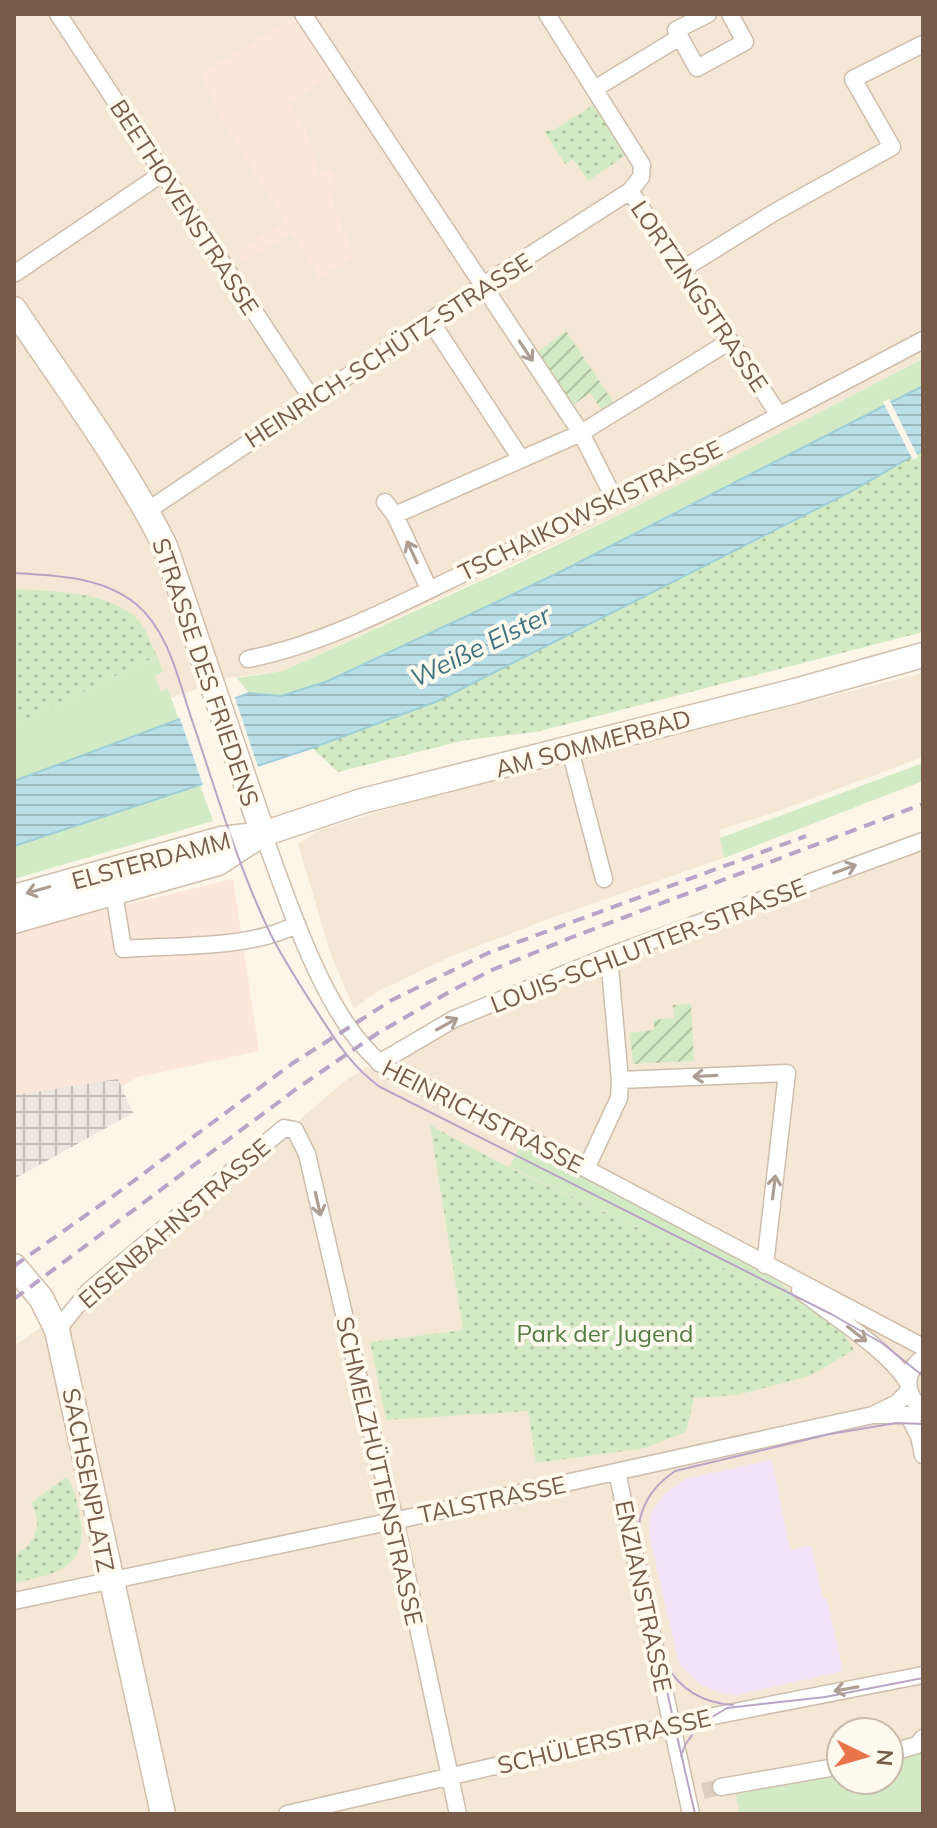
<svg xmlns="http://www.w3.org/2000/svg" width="937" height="1828" font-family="Mulish,sans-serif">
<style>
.residential{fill:#f5e7d5;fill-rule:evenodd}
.commercial{fill:#fde6da}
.industrial{fill:url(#industrial-grid)}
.education{fill:#f2e3f9}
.grass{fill:#d3ebc4}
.park{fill:url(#park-dots)}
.garden{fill:url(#garden-furrows)}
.water{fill:url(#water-rules);stroke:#a0ced9;stroke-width:2}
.pier{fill:#fdf5e7}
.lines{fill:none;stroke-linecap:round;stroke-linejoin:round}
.street-tunnel{stroke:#dccfc0;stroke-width:16;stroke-dasharray:16 8;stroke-linecap:butt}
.street-casing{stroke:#cfbdac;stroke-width:19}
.secondary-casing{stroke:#d2bea9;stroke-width:27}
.street{stroke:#fff;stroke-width:16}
.secondary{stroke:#fff;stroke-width:24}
.tram{stroke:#b9a4c8;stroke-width:2}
.rail{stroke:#b9a4c8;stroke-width:4;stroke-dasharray:12 8;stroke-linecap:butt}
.oneway{stroke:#ad9d92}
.labels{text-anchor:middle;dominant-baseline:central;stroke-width:8;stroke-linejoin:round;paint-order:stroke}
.street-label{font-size:24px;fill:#775c4a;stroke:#fff9ee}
.park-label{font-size:24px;fill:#517e42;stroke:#fff9ee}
.water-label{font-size:26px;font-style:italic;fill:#407684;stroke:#fff9ee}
</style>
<defs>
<pattern id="industrial-grid" width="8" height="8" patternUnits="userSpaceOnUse" patternTransform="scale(2)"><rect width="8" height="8" fill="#ede7e0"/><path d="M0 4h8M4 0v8" fill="none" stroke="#c5beb8"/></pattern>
<pattern id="park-dots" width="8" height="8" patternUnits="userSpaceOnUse" patternTransform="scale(2)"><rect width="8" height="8" fill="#d3ebc4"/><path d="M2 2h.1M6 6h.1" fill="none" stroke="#b0c2a1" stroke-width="1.8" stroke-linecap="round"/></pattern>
<pattern id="garden-furrows" width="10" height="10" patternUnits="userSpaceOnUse" patternTransform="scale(2)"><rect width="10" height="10" fill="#d3ebc4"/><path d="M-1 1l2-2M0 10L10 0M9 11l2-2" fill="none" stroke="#b0c2a1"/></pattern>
<pattern id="water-rules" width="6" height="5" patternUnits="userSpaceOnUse" patternTransform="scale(2)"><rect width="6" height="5" fill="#badfe7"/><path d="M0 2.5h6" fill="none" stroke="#9cb8bd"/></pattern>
</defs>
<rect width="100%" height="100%" fill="#fdf5e7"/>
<path class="residential" d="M14 14H923V359L629 510 283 671 228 678 171 698 168 689 160 691 154 676 163 671 141 623 66 592 14 589Z
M923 673V757L773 813 719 830 724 858 559 915 454 955 378 991 354 1008 332 958 298 844 320 830 404 804Z
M923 837V1814H14V1346L100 1287 212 1197 342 1083 398 1047ZM841 1732H889V1780H841Z"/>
<path class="commercial" d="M295 17 333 74 289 104 306 130 318 173 332 170 338 191 330 194 353 257 320 278 291 232 244 262 237 252 285 220 224 124 201 74Z
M233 879 259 1051 138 1077 14 1145V935L99 911Z"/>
<path class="industrial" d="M118 1079 133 1113 14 1179 15 1095Z"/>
<path class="education" d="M772 1460 790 1550 811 1545 823 1599H827L843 1671 736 1695 718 1692 701 1685 679 1664 649 1534 651 1514 663 1495 685 1479Z"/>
<path class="grass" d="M923 359V386L558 573 328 681 281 697 249 693 237 678 283 671 507 569 629 510Z
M157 656 163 671 155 676 160 691 168 689 179 720 14 781V725Z
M923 763V781L724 858 720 838Z
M200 785 213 821 14 879V846Z
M521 1144 761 1268 817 1312 510 1167Z
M923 1746V1814H740L734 1787 841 1768V1780H889V1757Z"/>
<path class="park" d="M598 102 624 148 623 153H629L588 181 573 159 565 164 544 131 554 130Z
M923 450V632L536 732 466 740 338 772 312 748 438 701 850 492Z
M14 589C52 591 113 591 140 622 147 631 152 646 157 656L14 725Z
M430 1125 496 1161 817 1312 844 1333 854 1350 809 1376 737 1395 694 1398 686 1432 645 1448 536 1463 528 1411 386 1420 370 1342 463 1330Z
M66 1477C75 1487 76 1499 79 1512 91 1568 58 1574 14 1583V1555C35 1545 44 1524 31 1503Z"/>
<path class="garden" d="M566 331 614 403 602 410 590 393 570 407 535 354Z
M691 1004 694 1061 633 1064 630 1033 654 1030V1020L674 1018 673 1005Z"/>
<path class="water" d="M923 386V450L850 492 438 701 312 748 14 846V781L249 693 281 696 328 681 558 573Z"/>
<path class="pier" d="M889 399 918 457 913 460 883 402Z
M234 695 259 770 204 788 179 716Z"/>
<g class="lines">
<path class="street-tunnel" d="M703 1791 721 1787"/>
<defs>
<path id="street" d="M58 14 312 399
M303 14 581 433 615 500
M547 14 642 165 641 177 630 191 779 415
M708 14 676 30 697 68 745 42 730 14
M596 88 680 37
M683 269 775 212 892 147 853 79 923 44
M14 274 163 173
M430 320 521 459
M385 502 395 515 581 433 730 341
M147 511 482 286 630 191
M395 515 429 589
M248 659C330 643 413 597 489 561 636 491 780 416 923 340
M570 750 604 879
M263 834C290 903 327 1031 392 1071L524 1136 923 1347
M114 892 123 949C174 945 253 949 297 924
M379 1063 454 1019 609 956 923 841
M620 1080 787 1073 765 1265
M586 1169 619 1098 620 1080 609 956
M800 1290C830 1314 890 1351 908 1383
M57 1330 89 1291 284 1128 295 1130 307 1154 368 1418 395 1520 458 1814
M923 1358C903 1372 904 1395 923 1409
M875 1415H908L923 1412
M908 1415 919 1436 923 1455
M617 1472 691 1814
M14 1601 407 1518 873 1415 897 1403 909 1391
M889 1753 917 1745 923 1738
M721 1787 841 1766
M287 1814 708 1717 923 1675"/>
<path id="secondary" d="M14 309C66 387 123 462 165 546L263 834
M14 897 221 839 263 834 362 801 795 691 923 655
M14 921 218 863 261 835
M14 1266 41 1298 57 1330 163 1814"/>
</defs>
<use href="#street" class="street-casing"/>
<use href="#secondary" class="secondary-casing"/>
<use href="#street" class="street"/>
<use href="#secondary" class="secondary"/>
<path class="tram" d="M14 573C56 576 102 576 136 604 170 632 179 684 193 723 217 794 238 867 271 935 285 962 301 987 318 1013 336 1041 352 1067 380 1087L831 1314 882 1343 923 1376
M665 1663C680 1690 703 1703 733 1705
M681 1756 685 1745 699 1725 727 1708 825 1697 923 1678
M695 1814C679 1744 662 1674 649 1604 644 1577 635 1547 640 1519 645 1497 658 1483 675 1471L830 1434 896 1423 923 1424"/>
<path class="rail" d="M14 1266 116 1194 293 1063 392 1000 488 953 806 836
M14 1299 299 1087 378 1033 451 991 492 970 575 936 923 804"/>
</g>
<defs><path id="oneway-shaft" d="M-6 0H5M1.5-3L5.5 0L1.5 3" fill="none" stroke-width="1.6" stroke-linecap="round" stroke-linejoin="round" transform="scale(2)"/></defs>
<g class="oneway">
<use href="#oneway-shaft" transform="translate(526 351) rotate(56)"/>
<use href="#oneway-shaft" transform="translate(412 552) rotate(-115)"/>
<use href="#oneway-shaft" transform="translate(845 869) rotate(-20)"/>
<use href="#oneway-shaft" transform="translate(38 890) rotate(164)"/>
<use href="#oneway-shaft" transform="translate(447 1024) rotate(-29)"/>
<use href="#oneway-shaft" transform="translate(705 1076) rotate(177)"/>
<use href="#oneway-shaft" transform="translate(774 1187) rotate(-83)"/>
<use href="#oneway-shaft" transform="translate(318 1204) rotate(77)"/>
<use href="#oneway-shaft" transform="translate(857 1334) rotate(38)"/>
<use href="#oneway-shaft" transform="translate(846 1689) rotate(170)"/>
</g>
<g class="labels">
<g class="street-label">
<text transform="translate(185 207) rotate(57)">BEETHOVENSTRASSE</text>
<text transform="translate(700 296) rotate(56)">LORTZINGSTRASSE</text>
<text transform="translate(388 350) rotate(-33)">HEINRICH-SCHÜTZ-STRASSE</text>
<text transform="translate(590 510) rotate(-26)">TSCHAIKOWSKISTRASSE</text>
<text transform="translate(206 672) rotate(71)">STRASSE DES FRIEDENS</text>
<text transform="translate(593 743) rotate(-15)">AM SOMMERBAD</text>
<text transform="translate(151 860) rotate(-15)">ELSTERDAMM</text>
<text transform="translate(648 945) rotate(-21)">LOUIS-SCHLUTTER-STRASSE</text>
<text transform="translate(483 1116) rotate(27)">HEINRICHSTRASSE</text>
<text transform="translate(174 1223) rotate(-41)">EISENBAHNSTRASSE</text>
<text transform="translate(380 1471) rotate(77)">SCHMELZHÜTTENSTRASSE</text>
<text transform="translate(89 1480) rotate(79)">SACHSENPLATZ</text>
<text transform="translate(492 1499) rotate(-12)">TALSTRASSE</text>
<text transform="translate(644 1596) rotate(78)">ENZIANSTRASSE</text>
<text transform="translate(604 1741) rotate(-13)">SCHÜLERSTRASSE</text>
</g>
<g class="park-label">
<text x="605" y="1333">Park der Jugend</text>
</g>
<g class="water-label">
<text transform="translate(480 646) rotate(-26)">Weiße Elster</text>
</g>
</g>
<rect width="937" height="1828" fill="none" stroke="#775c4a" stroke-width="32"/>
<g transform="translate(865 1756) rotate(95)"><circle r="38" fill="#fff9ee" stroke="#c9baac" stroke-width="2"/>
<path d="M0-6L14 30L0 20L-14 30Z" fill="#e9744a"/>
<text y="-12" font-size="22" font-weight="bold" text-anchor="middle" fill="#775c4a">N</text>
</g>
</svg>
